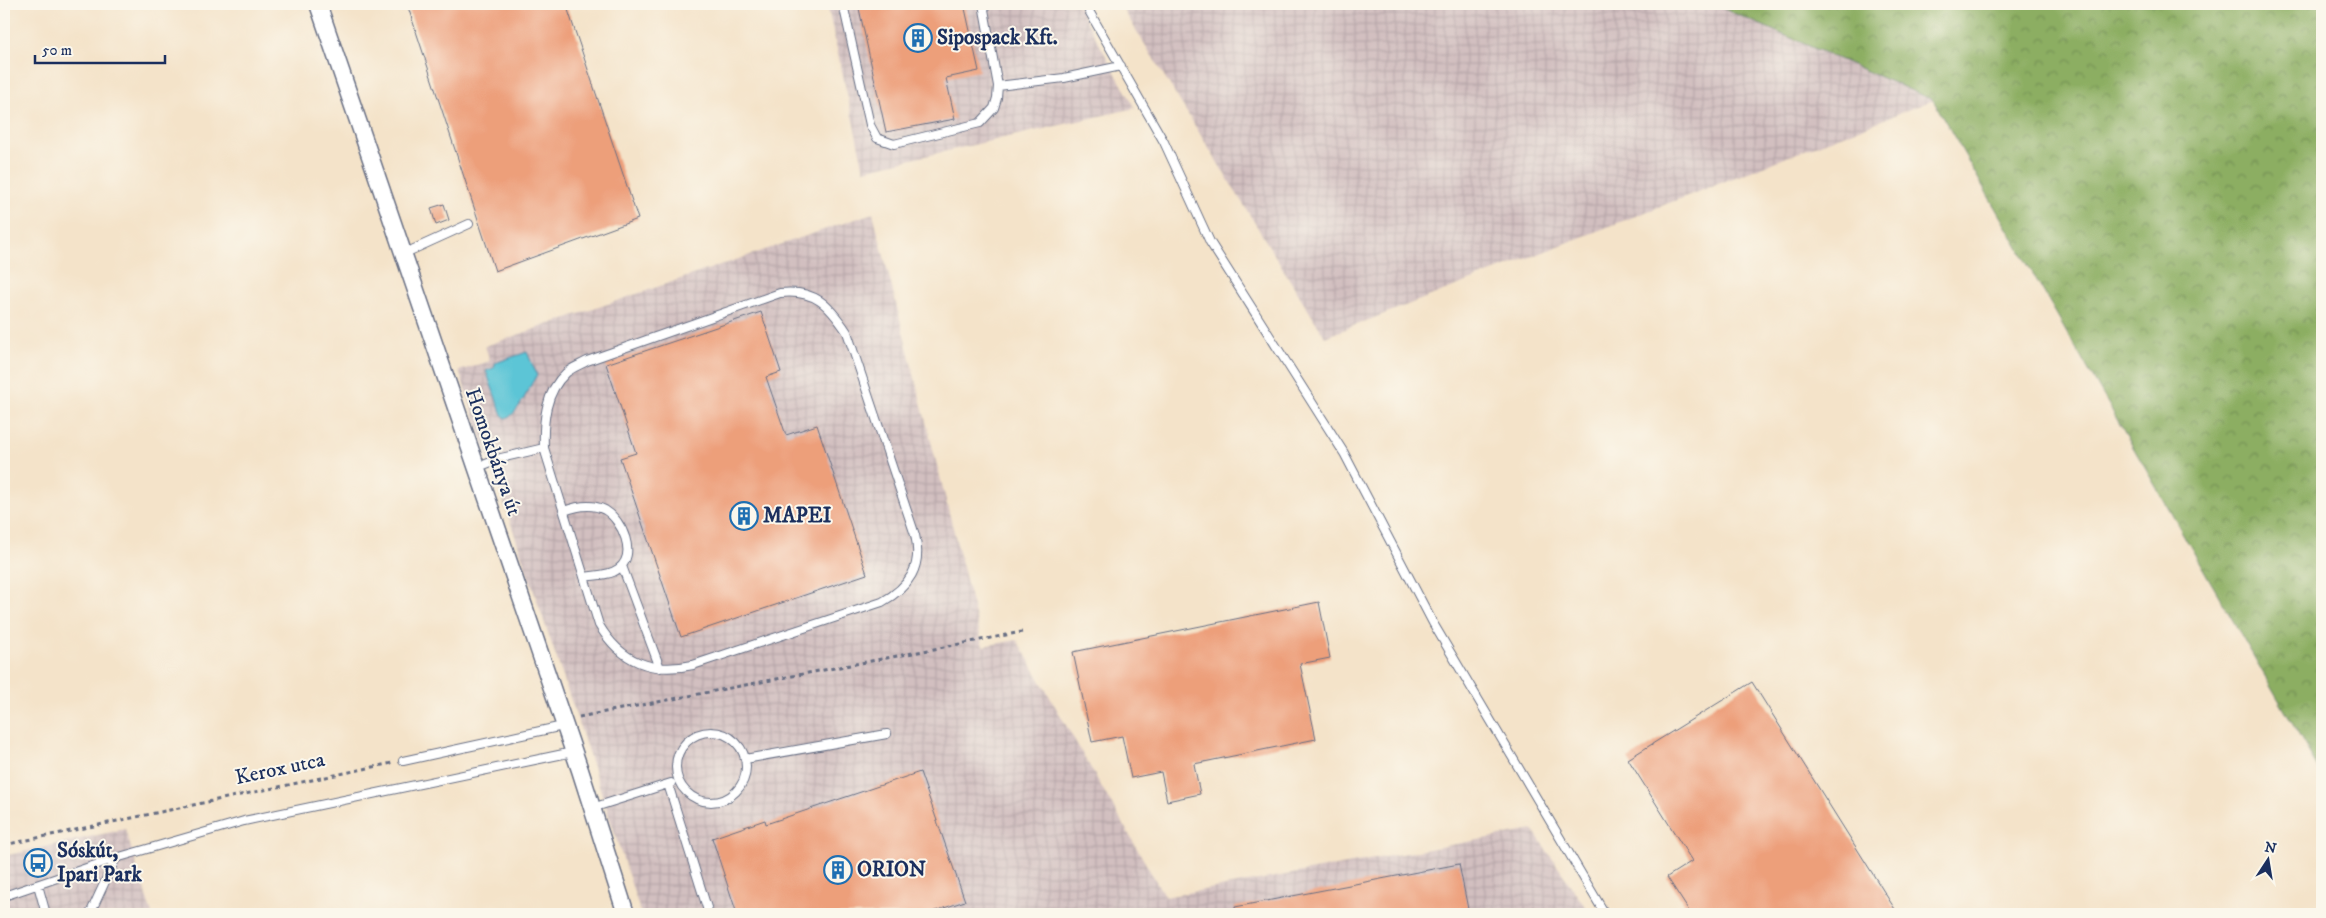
<svg xmlns="http://www.w3.org/2000/svg" width="2326" height="918" font-family="'IM FELL DW Pica',serif">
<style>
.industrial{fill:url(#industrial-grid)}
.forest{fill:url(#forest-crowns);stroke:#546e60}
.water{fill:#5bc5d6;stroke:#3b7a9a}
.building{fill:#ed9f7a}
.lines{fill:none;stroke-linecap:round;stroke-linejoin:round}
.lane-casing{stroke:#676e83;stroke-width:10}
.street-casing{stroke:#676e83;stroke-width:19}
.path{stroke:#676e83;stroke-width:3;stroke-dasharray:4 4;stroke-linecap:butt}
.lane{stroke:#fff;stroke-width:8}
.street{stroke:#fff;stroke-width:16}
.labels{text-anchor:middle;dominant-baseline:central;stroke-width:4;stroke-linejoin:round;paint-order:stroke}
.poi-label{font-size:21px;font-weight:bold;fill:#1b2f5e;stroke:#fbf7ec;text-anchor:start}
.street-label{font-size:21px;fill:#1b2f5e;stroke:#fbf7ec}
</style>
<defs>
<pattern id="industrial-grid" width="8" height="8" patternUnits="userSpaceOnUse" patternTransform="scale(1.25)"><rect width="8" height="8" fill="#d2bfc0"/><path d="M0 4h8M4 0v8" fill="none" stroke="#b4a4a7"/></pattern>
<pattern id="forest-crowns" width="20" height="18" patternUnits="userSpaceOnUse" patternTransform="scale(1.25)"><rect width="20" height="18" fill="#8cae62"/><path d="M2 6a3 3 0 1 1 6 0M12 15a3 3 0 1 1 6 0" fill="none" stroke="#728e54"/></pattern>
</defs>
<rect width="100%" height="100%" fill="#fbf7ec"/>
<filter id="ink" filterUnits="userSpaceOnUse"><feTurbulence type="fractalNoise" baseFrequency=".02" numOctaves="2"/><feDisplacementMap in="SourceGraphic" scale="10" xChannelSelector="R" yChannelSelector="G"/><feConvolveMatrix kernelMatrix="1 2 1 2 8 2 1 2 1" color-interpolation-filters="sRGB"/></filter>
<filter id="wash" filterUnits="userSpaceOnUse"><feTurbulence type="fractalNoise" baseFrequency=".0096" numOctaves="4" result="noise"/><feDisplacementMap in="SourceGraphic" scale="20" xChannelSelector="R" yChannelSelector="G"/><feGaussianBlur stdDeviation="1.12" result="paint"/><feColorMatrix in="noise" values="0 0 0 0 0 0 0 0 0 0 0 0 0 0 0 0 0 1.4 0 .05"/><feComposite in="paint" operator="in"/></filter>
<g filter="url(#wash)">
<rect width="100%" height="100%" fill="#f4e3c9"/>
<path class="industrial" d="M827 4H1077L1135 108 864 170Z
M1120 4H1440V6L1500 4H1713L1933 100 1325 337Z
M873 213 983 646 1017 640 1165 897 1533 830 1590 914H641L579 724 459 371 490 361 485 346Z
M125 829 152 914H4V856Z"/>
<path class="forest" d="M1713 4H2322V775L1933 100Z"/>
<path class="water" d="M527 352 537 375C526 391 523 407 507 419L502 415 486 371 495 367V363Z"/>
<g id="blocks">
<path class="building" d="M407 4H566L638 219 495 271Z
M858 4H964L979 71 946 78 955 119 886 132Z
M444 204 449 220 436 225 431 208Z
M761 312 781 372 766 377 786 435 817 425 867 574 681 637 620 458 636 453 606 364Z
M1319 602 1330 658 1300 664 1316 739 1194 764 1200 794 1167 801 1161 772 1131 778 1122 736 1092 742 1073 652Z
M1752 682 1898 914H1691L1667 877 1692 861 1628 759Z
M920 772 965 901 926 914H737L712 838 765 820 766 824Z
M1459 864 1469 914H1236L1235 907Z"/>
</g>
</g>
<g filter="url(#ink)">
<use href="#blocks" fill-opacity="0" stroke="#676e83" stroke-width="1"/>
<g class="lines">
<defs>
<path id="lane" d="M843 4 870 125 877 138 894 144 980 123 994 108 997 98 998 86 983 4
M1085 4 1164 142 1210 242 1344 453 1433 623 1605 914
M998 86 1064 78 1121 66
M403 254 469 224
M476 468 501 458 544 448 599 625C621 662 651 674 693 665L882 602C909 587 923 567 915 535L847 332C829 305 815 289 780 293L587 361C580 365 571 368 566 373 545 392 543 422 544 448
M564 511C577 506 592 503 605 510 622 520 638 555 618 569 609 576 595 575 584 577
M622 566 660 668
M676 767a35 35 0 1 1 70 0a35 35 0 1 1-70 0Z
M745 759 887 734
M403 761 563 726
M668 784 709 914
M592 808 671 783
M38 885 46 914
M4 896 116 858 244 821 573 752
M90 914 116 858"/>
<path id="street" d="M318 4 580 770 626 914"/>
</defs>
<use href="#lane" class="lane-casing"/>
<use href="#street" class="street-casing"/>
<path class="path" d="M579 717 1022 632
M4 845 392 763"/>
<use href="#lane" class="lane"/>
<use href="#street" class="street"/>
</g>
</g>
<defs>
<symbol id="building-ring" viewBox="-11 -11 22 22"><circle r="9.5" fill="#fbf7ec" stroke="#1f6fb2" stroke-width="1.5"/><path d="M-4-6H4V6H1V3H-1V6H-4ZM-2.5-4.3h1.7v1.8h-1.7ZM.8-4.3h1.7v1.8H.8ZM-2.5-1h1.7V.8h-1.7ZM.8-1h1.7V.8H.8Z" fill="#1f6fb2"/></symbol>
<symbol id="bus-ring" viewBox="-11 -11 22 22"><circle r="9.5" fill="#fbf7ec" stroke="#1f6fb2" stroke-width="1.5"/><path d="M-5-6H5V4H4V6H2V4H-2V6H-4V4H-5ZM-3.5-4V0h7V-4ZM-3.5 1.2v1.5H-2V1.2ZM2 1.2v1.5H3.5V1.2Z" fill="#1f6fb2"/></symbol>
</defs>
<g fill-rule="evenodd">
<use href="#building-ring" x="902" y="22" width="32" height="32"/>
<use href="#building-ring" x="728" y="500" width="32" height="32"/>
<use href="#bus-ring" x="22" y="847" width="32" height="32"/>
<use href="#building-ring" x="822" y="854" width="32" height="32"/>
</g>
<g class="labels">
<g class="poi-label">
<text x="937" y="38">Sipospack Kft.</text>
<text x="763" y="516">MAPEI</text>
<text x="57" y="851">Sóskút,<tspan x="57" dy="24">Ipari Park</tspan></text>
<text x="857" y="870">ORION</text>
</g>
<g class="street-label">
<text transform="translate(493 452) rotate(71)">Homokbánya út</text>
<text transform="translate(280 769) rotate(-12)">Kerox utca</text>
</g>
</g>
<rect width="2326" height="918" fill="none" stroke="#fbf7ec" stroke-width="20"/>
<g transform="translate(2268 860) rotate(12)" stroke="#fbf7ec" stroke-width="4" paint-order="stroke">
<path d="M0-4L9 19L0 12L-9 19Z" fill="#1b2f5e"/>
<text y="-8" font-size="14" font-weight="bold" text-anchor="middle" fill="#1b2f5e">N</text>
</g>
<path d="M35 55v8h130v-8" fill="none" stroke="#1b2f5e" stroke-width="2.5"/>
<text x="42" y="55" font-size="15" fill="#1b2f5e" stroke="#fbf7ec" stroke-width="4" paint-order="stroke">50 m</text>
</svg>
